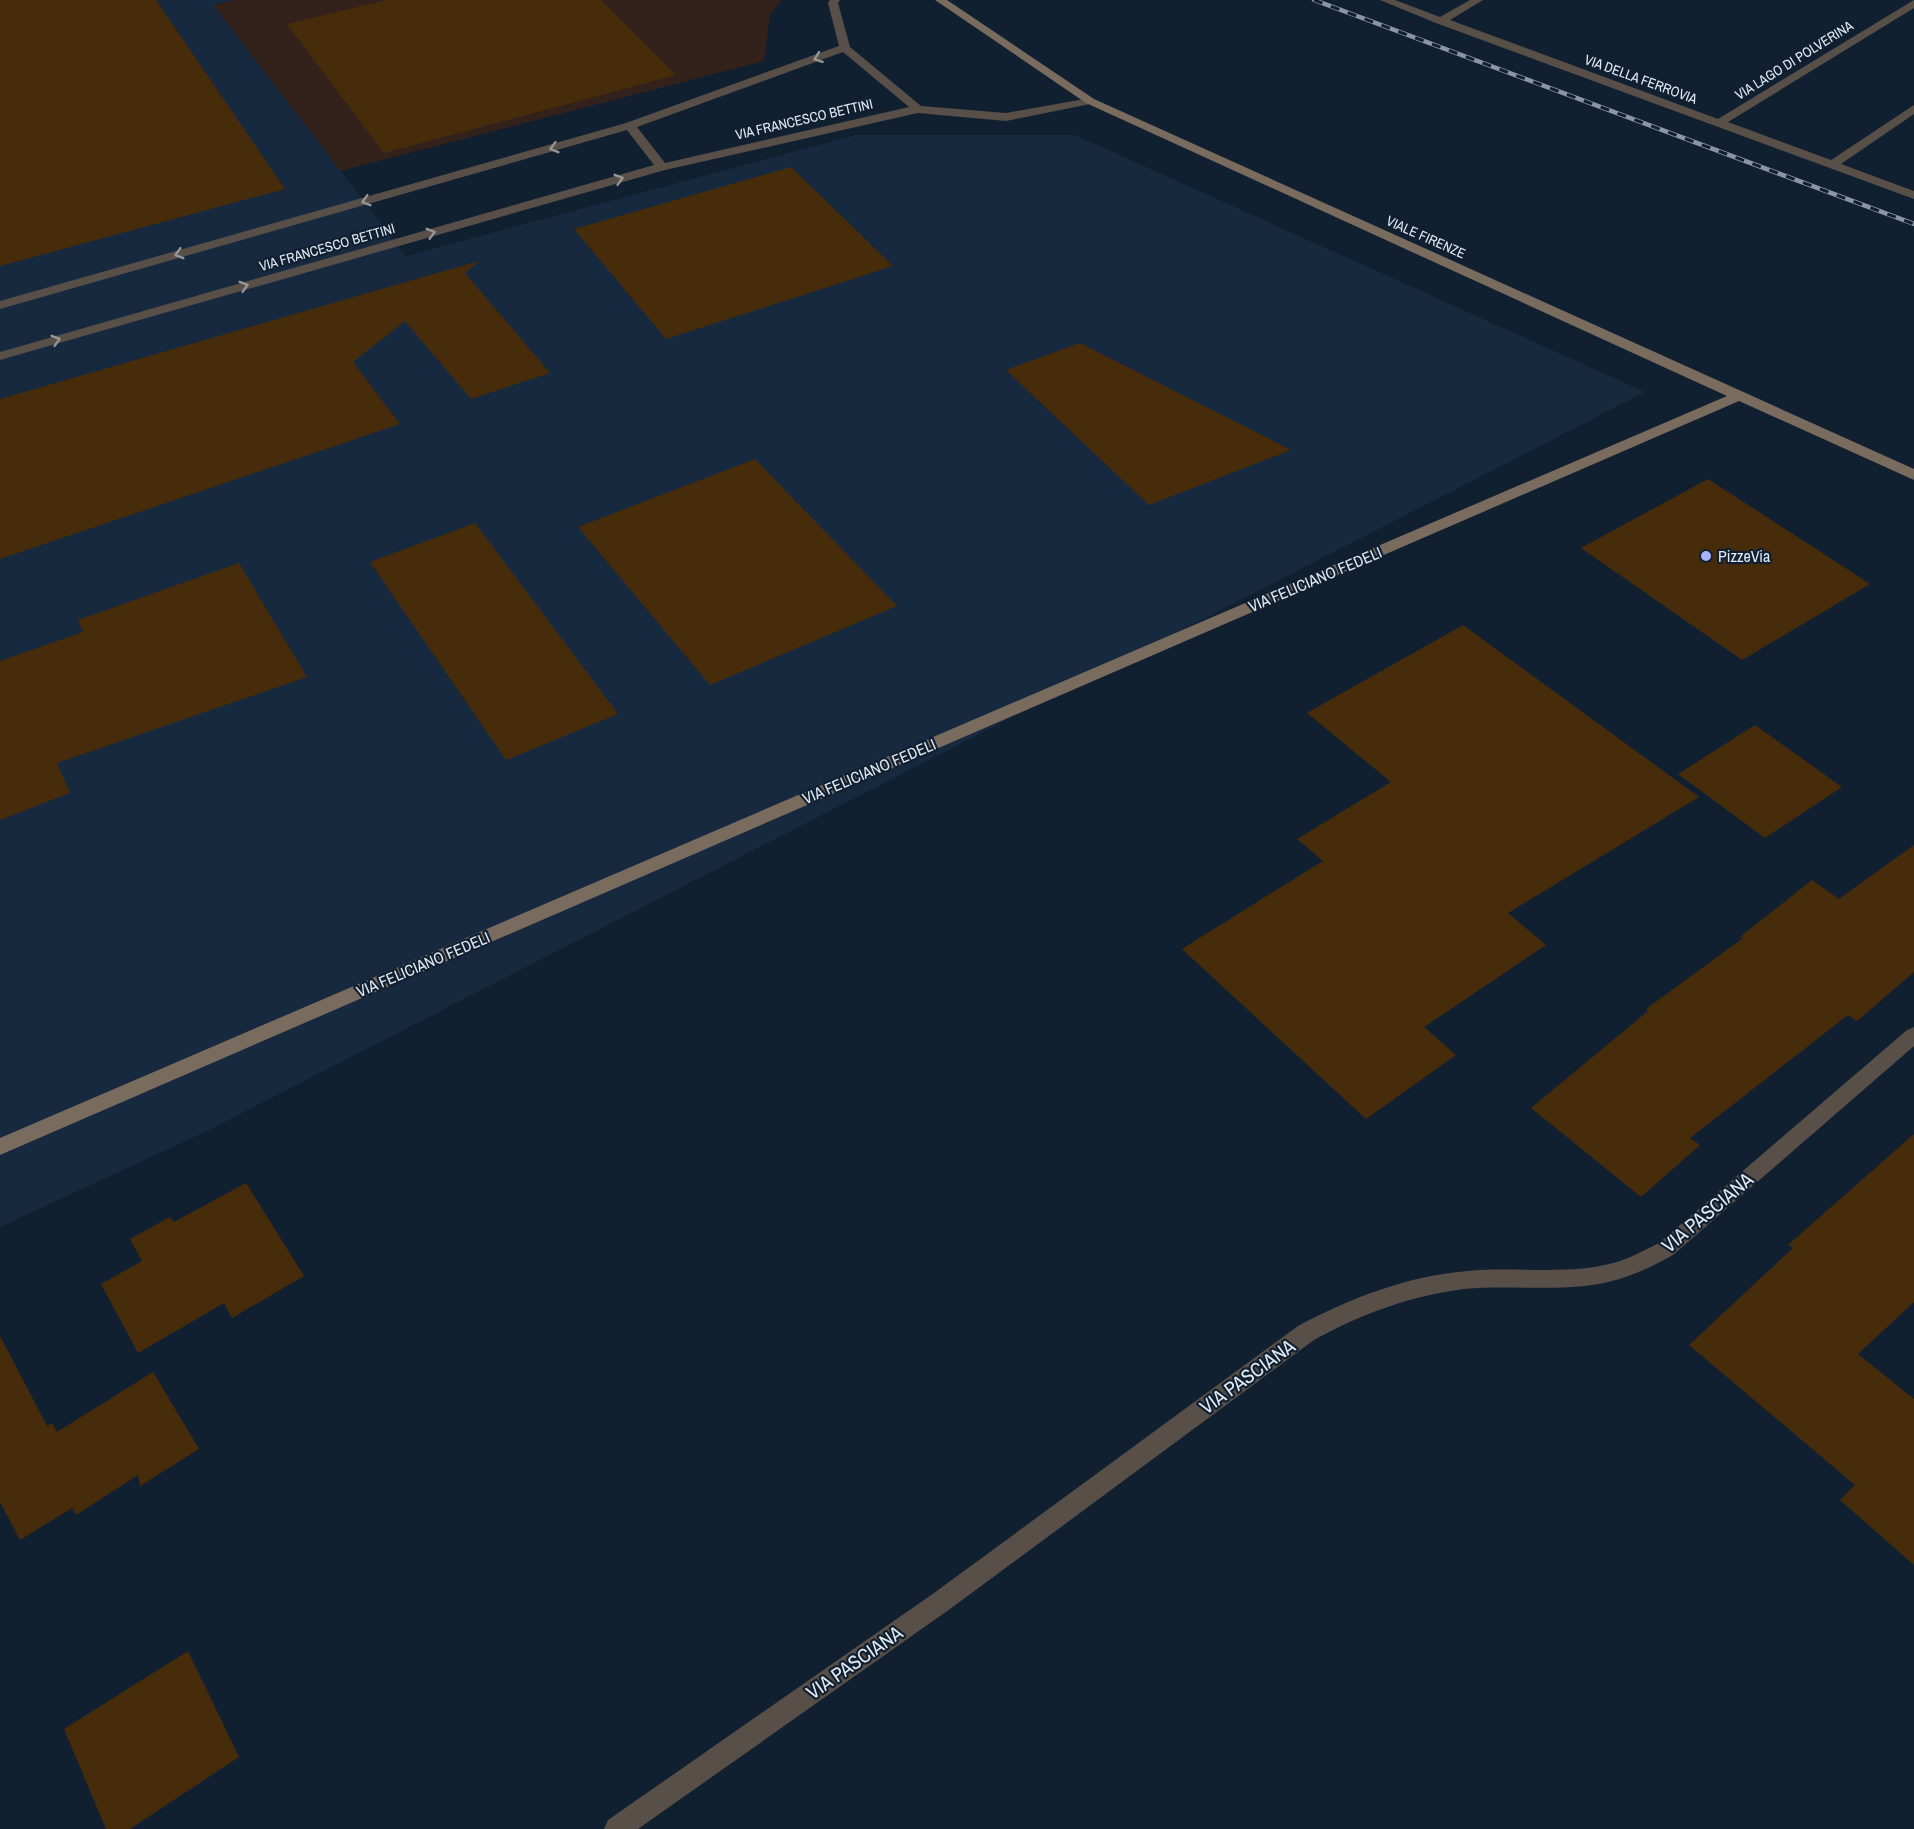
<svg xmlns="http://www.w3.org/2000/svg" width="1914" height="1829" font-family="'Archivo Narrow',sans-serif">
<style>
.commercial{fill:#33211c}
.built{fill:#16293f}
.building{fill:#472c0b}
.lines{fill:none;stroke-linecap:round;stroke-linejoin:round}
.street{fill:#584f48;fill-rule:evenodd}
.secondary{fill:#796b5e;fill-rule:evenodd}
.rail-casing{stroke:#8a96a3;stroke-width:4.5}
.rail{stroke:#112031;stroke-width:3;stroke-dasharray:9;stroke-linecap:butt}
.oneway{stroke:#959596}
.poi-dot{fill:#a9b0fc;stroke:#112031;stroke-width:2}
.labels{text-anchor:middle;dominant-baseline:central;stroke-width:4.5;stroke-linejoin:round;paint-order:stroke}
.far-street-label{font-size:14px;fill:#e0eaf5;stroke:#112031}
.poi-label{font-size:16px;fill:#e0eaf5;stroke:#112031;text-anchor:start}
.street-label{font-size:16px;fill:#e0eaf5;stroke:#112031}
.near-street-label{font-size:20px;fill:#e0eaf5;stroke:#112031}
</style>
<rect width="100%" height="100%" fill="#112031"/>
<path class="commercial" d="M235 0H782L770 15 764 61 340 171 213 5Z"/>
<path class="built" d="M0 0H235L213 5 406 256 856 135H1075L1645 392 207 1131 0 1227Z"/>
<path class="building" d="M0 0H156L285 189 0 266Z
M387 0H601L676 75 384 153 287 24Z
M791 167 893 266 666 339 574 229Z
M479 261 465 273 550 373 471 399 405 321 353 362 400 424 0 559V399Z
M1080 343 1291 450 1149 505 1006 370Z
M755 459 897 606 710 685 578 527Z
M1708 479 1870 584 1742 660 1581 548Z
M475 523 618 714 506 760 370 562Z
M239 563 307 677 57 763 70 793 0 820V661L83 632 78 620Z
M1463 625 1699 797 1508 913 1546 945 1424 1027 1456 1055 1366 1119 1182 949 1323 861 1297 839 1391 782 1307 713Z
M1755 725 1842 787 1765 838 1678 774Z
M1914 845V972L1857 1021 1848 1015 1690 1138 1700 1145 1641 1197 1531 1108 1648 1011 1646 1009 1743 938 1740 937 1812 880 1839 899Z
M1914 1134V1302L1858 1354 1914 1399V1565L1840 1500 1855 1485 1689 1345 1793 1248 1788 1245Z
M246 1183 304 1276 232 1318 224 1303 138 1353 101 1284 142 1261 130 1239 170 1217 174 1222Z
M0 1336 47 1426 52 1423 57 1432 153 1372 199 1449 140 1486 138 1475 76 1515 72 1508 20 1540 0 1502Z
M188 1651 239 1757 130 1829H106L64 1729Z"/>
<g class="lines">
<path class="street" d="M830 0H840L838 3 850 47 921 106 1006 113 1090 98 1096 101 1090 104 1006 121 918 113 665 170 0 360V352L654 165 627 130 0 309V301L626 123 839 46 828 3ZM843 52 909 107 665 163 637 127Z
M1380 0H1395L1440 17 1470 0H1483L1450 20 1718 119 1914 0V8L1728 122 1831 160 1914 105V114L1841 164 1914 191V199L1436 23Z
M1914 1027V1046L1673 1255C1648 1269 1622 1281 1592 1285 1550 1291 1507 1285 1464 1289 1410 1296 1361 1314 1314 1340L950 1609 638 1829H604L608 1820 934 1593 1298 1326C1351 1298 1407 1276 1467 1271 1516 1266 1569 1276 1617 1262 1632 1257 1645 1250 1659 1243L1907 1030Z"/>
<path class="secondary" d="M935 0H947L1094 99 1914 469V480L1739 401 0 1155V1138L1727 396 1086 103Z"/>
<defs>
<path id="rail" d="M1314 0 1914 224"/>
</defs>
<use href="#rail" class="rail-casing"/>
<use href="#rail" class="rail"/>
</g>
<defs><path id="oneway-chevron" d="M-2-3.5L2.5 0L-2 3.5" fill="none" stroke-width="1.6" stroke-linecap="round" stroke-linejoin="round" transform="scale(1.5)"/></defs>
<g class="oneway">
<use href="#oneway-chevron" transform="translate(818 58) rotate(160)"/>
<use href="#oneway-chevron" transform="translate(554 148) rotate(164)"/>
<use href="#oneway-chevron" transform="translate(619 179) rotate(-16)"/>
<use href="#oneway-chevron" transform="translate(366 201) rotate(164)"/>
<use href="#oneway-chevron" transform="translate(431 233) rotate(-16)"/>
<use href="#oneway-chevron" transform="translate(179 254) rotate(164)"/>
<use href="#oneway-chevron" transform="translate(244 286) rotate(-16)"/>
<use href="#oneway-chevron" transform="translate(56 340) rotate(-16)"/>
</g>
<circle class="poi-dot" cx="1706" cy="556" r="6"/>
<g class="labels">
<g class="far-street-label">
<text transform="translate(1794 60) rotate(-32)">VIA LAGO DI POLVERINA</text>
<text transform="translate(1641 79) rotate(20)">VIA DELLA FERROVIA</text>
<text transform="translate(804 119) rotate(-13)">VIA FRANCESCO BETTINI</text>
<text transform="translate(1426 237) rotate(24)">VIALE FIRENZE</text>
<text transform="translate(327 247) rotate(-16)">VIA FRANCESCO BETTINI</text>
</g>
<g class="poi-label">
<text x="1718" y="556">PizzeVia</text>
</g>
<g class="street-label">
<text transform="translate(1315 579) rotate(-23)">VIA FELICIANO FEDELI</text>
<text transform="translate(869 771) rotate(-23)">VIA FELICIANO FEDELI</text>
<text transform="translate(423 964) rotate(-23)">VIA FELICIANO FEDELI</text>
</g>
<g class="near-street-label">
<text transform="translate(1707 1212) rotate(-40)">VIA PASCIANA</text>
<text transform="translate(1247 1376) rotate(-36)">VIA PASCIANA</text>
<text transform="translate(854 1662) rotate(-35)">VIA PASCIANA</text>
</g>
</g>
</svg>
